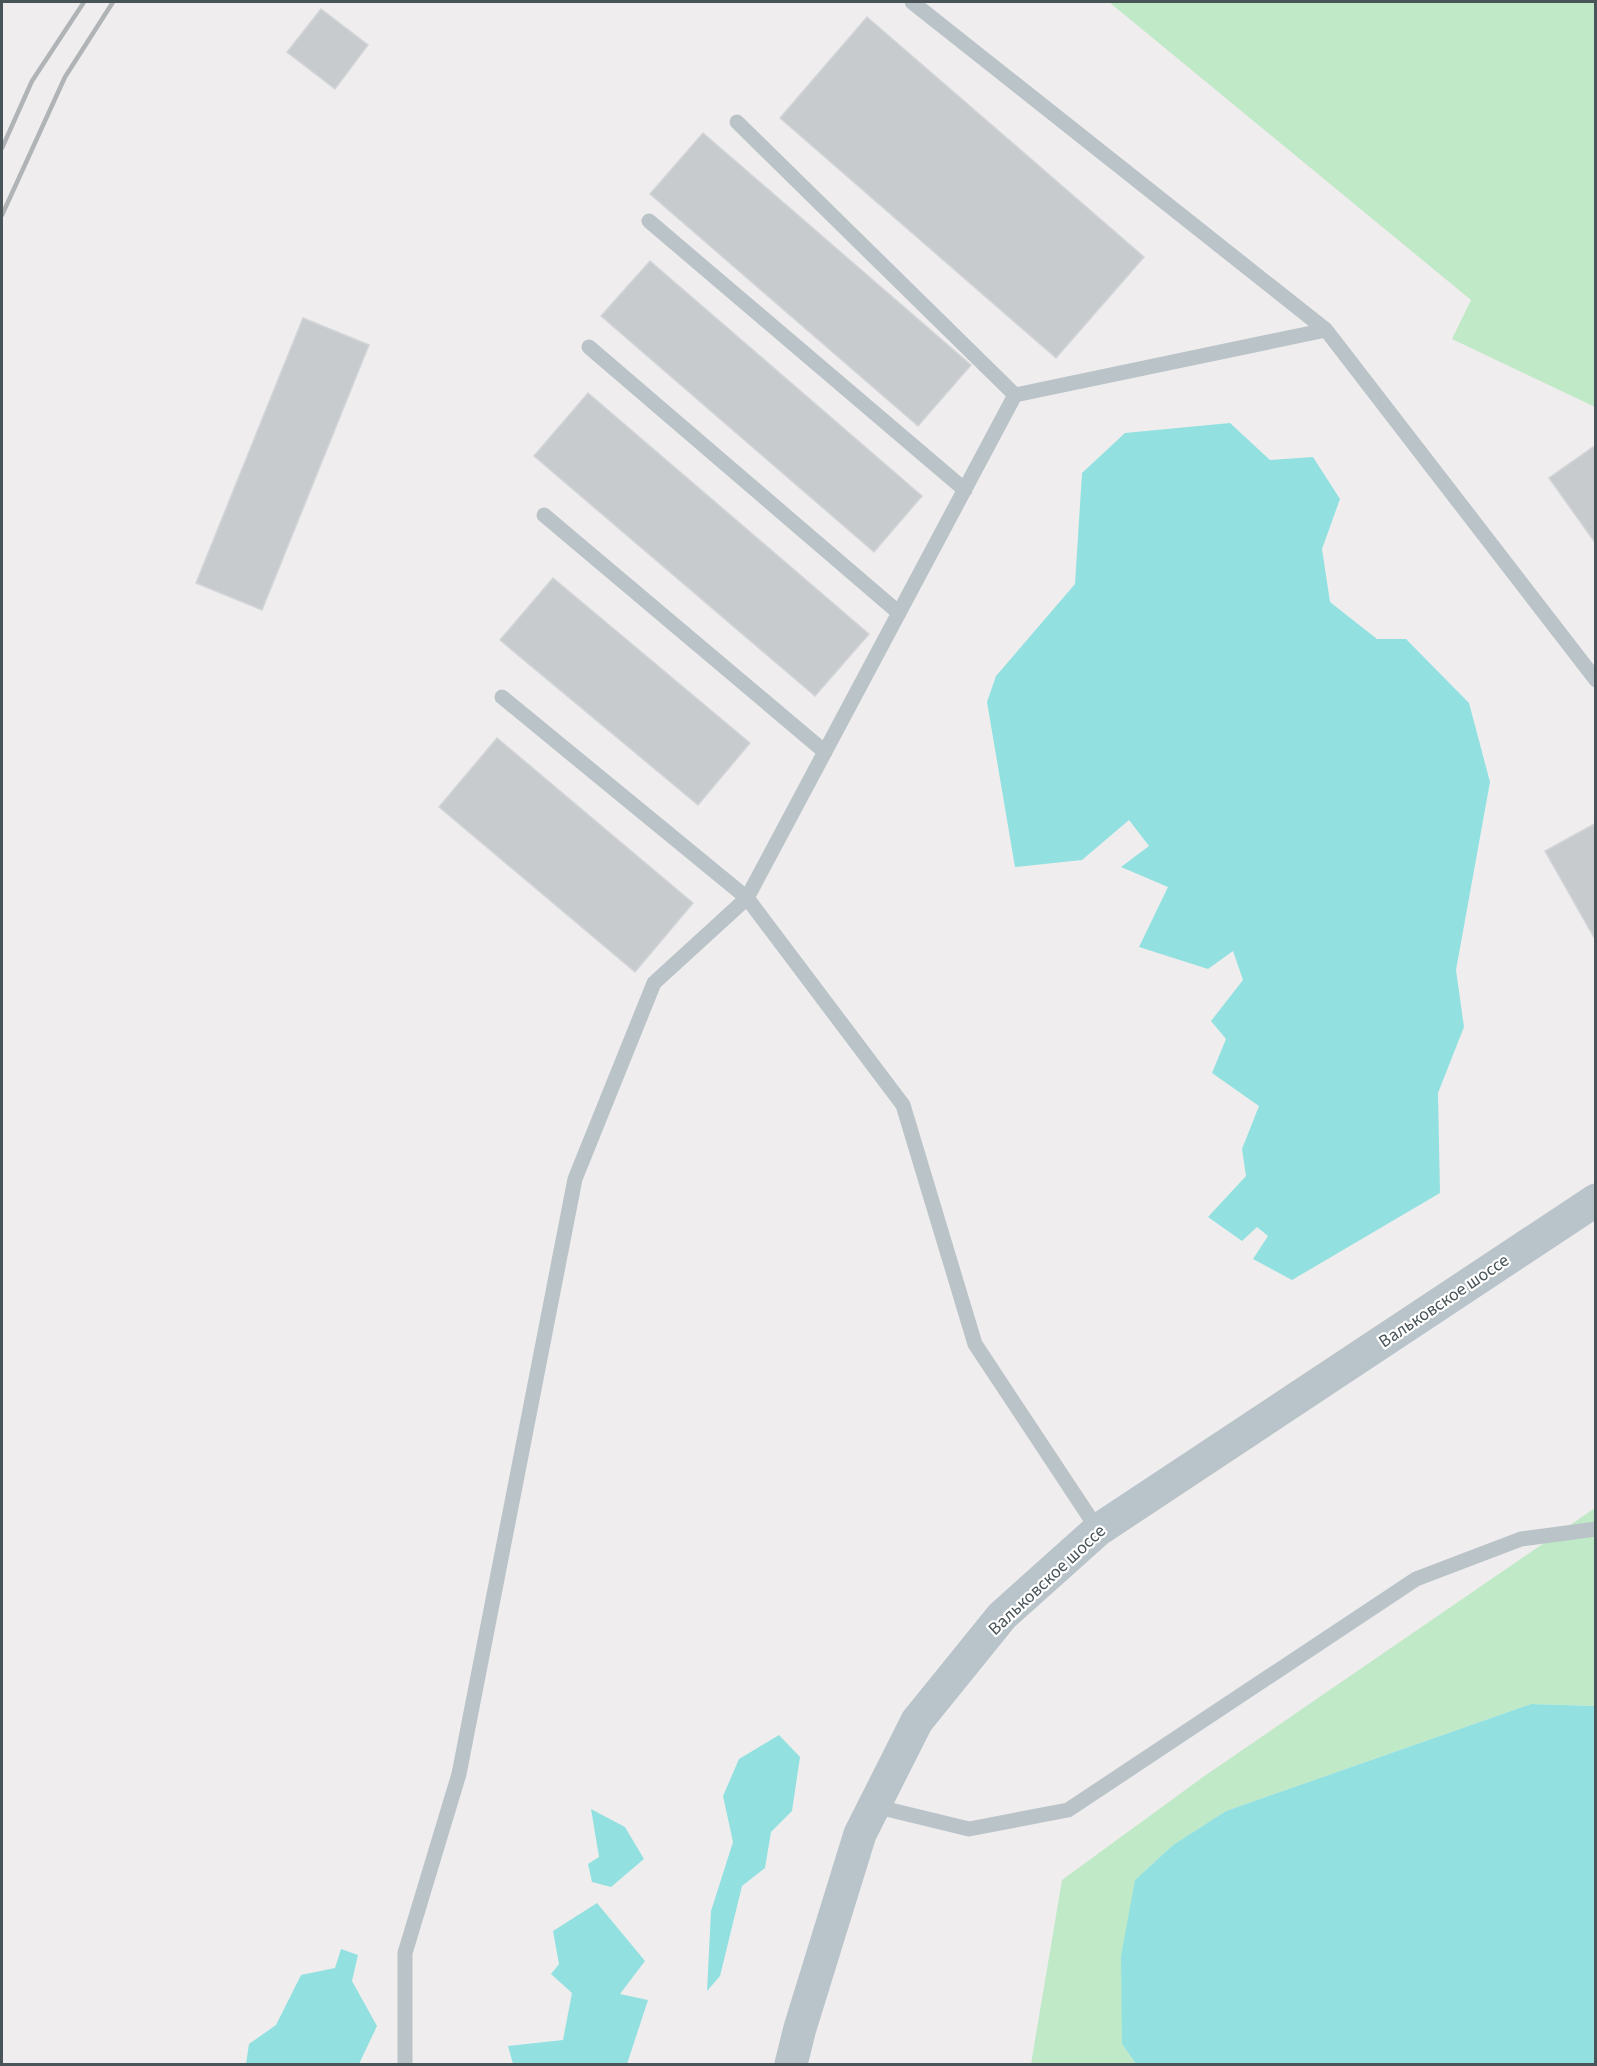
<svg xmlns="http://www.w3.org/2000/svg" width="1597" height="2066" font-family="'Source Sans 3',sans-serif">
<style>
.green{fill:#c0e9c7}
.water{fill:#92e1e0}
.building{fill:#c8cbce;stroke:#d2d5d8;stroke-width:1.5}
.lines{fill:none;stroke-linecap:round;stroke-linejoin:round}
.service{stroke:#bac4c8;stroke-width:15}
.secondary{stroke:#b8c4ca;stroke-width:33}
.rail{stroke:#b0b4b7;stroke-width:4.5}
.labels{text-anchor:middle;dominant-baseline:central;stroke-width:4.5;stroke-linejoin:round;paint-order:stroke}
.street-label{font-size:18px;fill:#485458;stroke:#fff}
</style>
<rect width="100%" height="100%" fill="#f0edee"/>
<path class="green" d="M1109 2H1595V407L1452 339 1471 300Z
M1595 1508V1706L1531 1704 1226 1811 1173 1845 1135 1880 1122 2044 1136 2064H1031L1062 1880 1203 1777Z"/>
<path class="water" d="M1230 423 1270 460 1313 457 1340 499 1322 549 1330 602 1377 639H1406L1469 703 1490 782 1456 970 1464 1027 1438 1093 1440 1193 1292 1280 1253 1259 1268 1236 1257 1227 1242 1241 1208 1217 1246 1176 1242 1149 1259 1106 1212 1073 1226 1039 1211 1021 1243 980 1233 951 1208 969 1139 947 1168 887 1121 867 1149 846 1129 820 1082 860 1015 867 987 702 996 676 1075 584 1082 473 1125 433Z
M1531 1704 1595 1706V2064H1136L1122 2044 1121 1956 1135 1880 1173 1845 1226 1811Z
M779 1735 800 1757 792 1811 771 1832 765 1868 742 1886 720 1976 707 1991 711 1911 733 1842 723 1796 739 1759Z
M591 1809 625 1827 644 1859 611 1887 592 1882 588 1864 599 1857Z
M597 1903 645 1961 620 1994 648 2000 627 2064H513L508 2046 563 2040 572 1993 551 1974 559 1964 553 1931Z
M341 1949 358 1955 352 1981 377 2026 359 2064H246L249 2044 276 2025 301 1975 335 1968Z"/>
<path class="building" d="M321 9 368 45 335 89 287 52Z
M867 17 1144 257 1056 358 780 118Z
M703 133 971 365 918 426 650 194Z
M650 261 922 496 874 552 601 316Z
M303 318 369 345 262 610 196 583Z
M588 393 869 634 815 696 534 456Z
M1596 445V544L1549 478Z
M553 578 750 743 698 805 500 640Z
M497 738 693 903 635 972 439 807Z
M1596 823V941L1545 851Z"/>
<g class="lines">
<path class="service" d="M912 2 1326 330
M737 122 1015 395
M649 221 965 490
M589 347 899 613
M544 515 825 752
M1098 1530 975 1344 903 1105 747 898 1015 395 1326 330 1596 680
M874 1806 969 1829 1068 1810 1416 1579 1521 1539 1596 1529
M405 2064V1953L459 1774 575 1179 654 983 747 898 502 697"/>
<path class="secondary" d="M791 2064 800 2028 860 1834 917 1721 1002 1616 1098 1530 1596 1200"/>
<path class="rail" d="M2 148 32 81 84 2
M2 215 65 77 113 2"/>
</g>
<g class="labels">
<g class="street-label">
<text transform="translate(1444 1301) rotate(-34)">Вальковское шоссе</text>
<text transform="translate(1047 1580) rotate(-43)">Вальковское шоссе</text>
</g>
</g>
<rect width="1597" height="2066" fill="none" stroke="#485458" stroke-width="6"/>
</svg>
